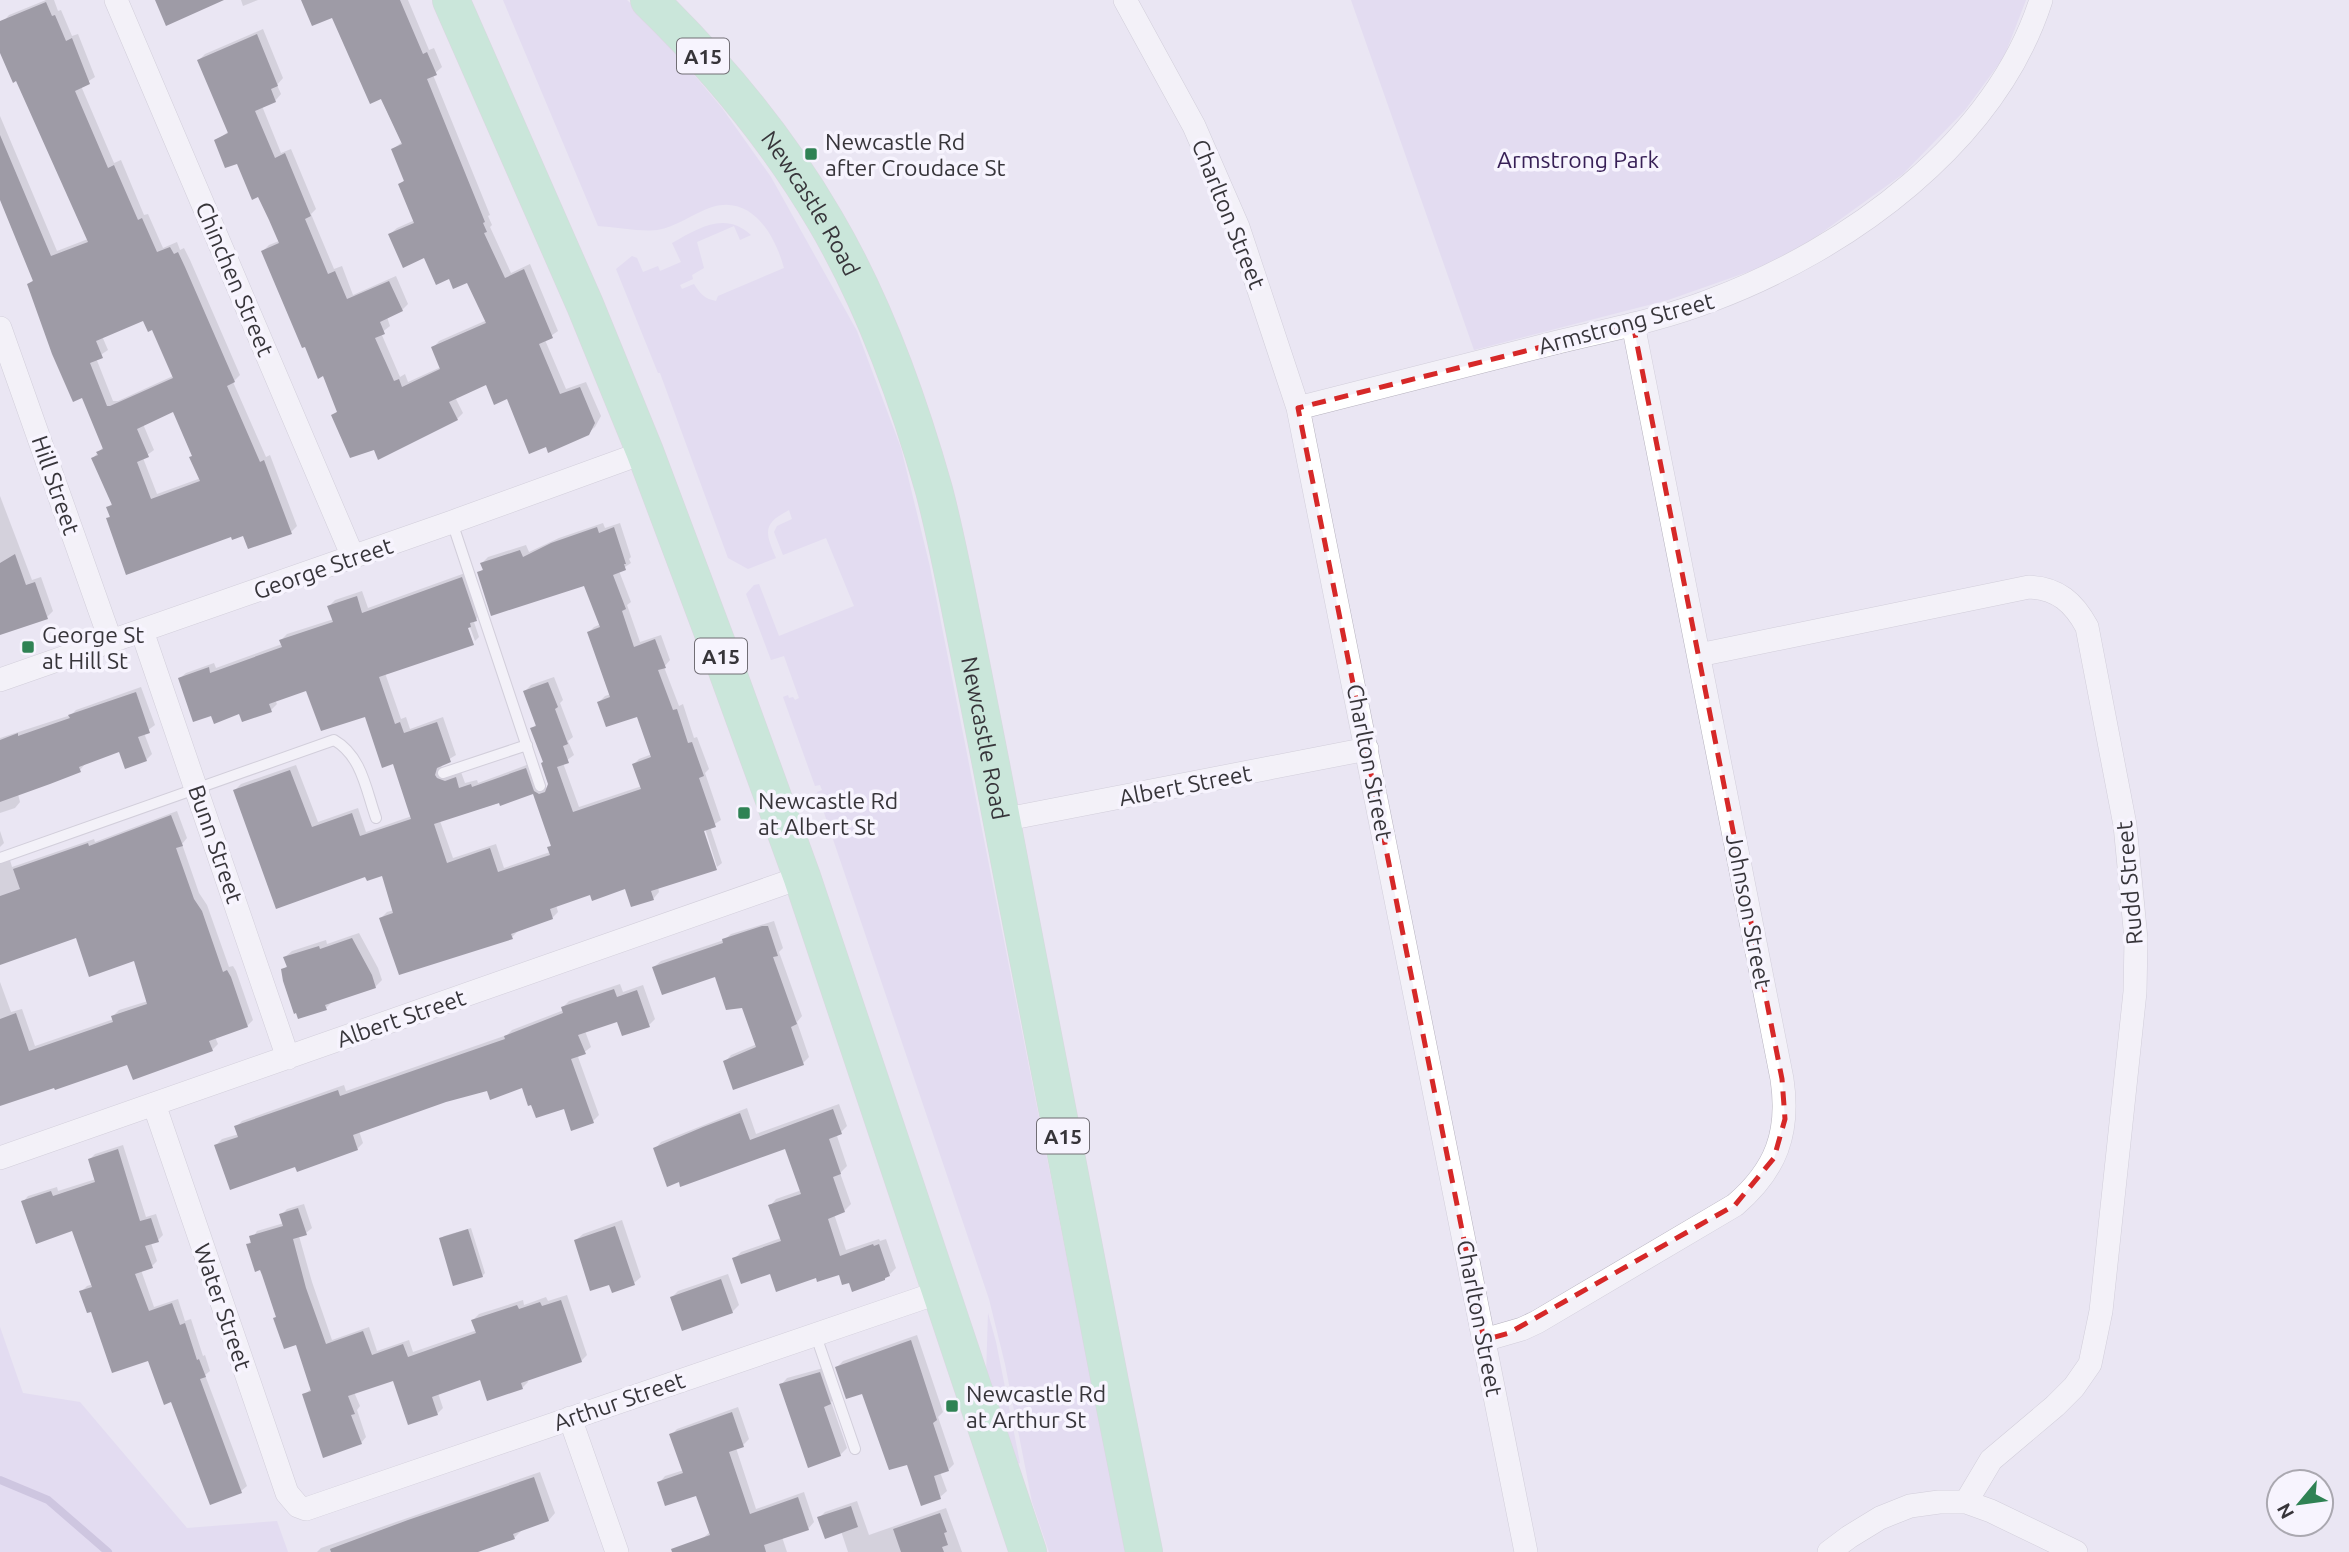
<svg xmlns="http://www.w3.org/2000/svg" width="2349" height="1552" font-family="Ubuntu,sans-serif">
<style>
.green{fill:#dbd0ef}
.shadow{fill:#0003;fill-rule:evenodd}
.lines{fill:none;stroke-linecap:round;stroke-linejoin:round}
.stream{stroke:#ae9fcb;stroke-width:8}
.building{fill:#44404b;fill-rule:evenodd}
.service-casing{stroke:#b6b2be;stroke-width:12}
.minor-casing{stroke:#b6b2be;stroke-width:24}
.trunk-casing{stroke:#c7c6c8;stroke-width:38}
.service{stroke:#fff;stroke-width:10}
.minor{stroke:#fff;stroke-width:23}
.trunk{stroke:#a4e6bc;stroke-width:37}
.marked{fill:none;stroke:#d62828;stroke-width:5;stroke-dasharray:14 9;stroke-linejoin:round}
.poi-dot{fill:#2f8254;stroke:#f7f4fe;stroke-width:2.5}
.labels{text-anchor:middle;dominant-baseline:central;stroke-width:7;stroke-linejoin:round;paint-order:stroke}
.shield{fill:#f7f4fe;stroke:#716e75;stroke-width:2}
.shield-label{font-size:21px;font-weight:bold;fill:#37353a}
.poi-label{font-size:23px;fill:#37353a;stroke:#f7f4fe;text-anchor:start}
.park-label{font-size:23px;fill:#371f56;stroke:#f7f4fe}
.street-label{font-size:23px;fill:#37353a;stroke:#f7f4fe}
</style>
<rect width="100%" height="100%" fill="#eae6f3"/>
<path class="green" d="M503 0H627L647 19 722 108 771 177 857 331 901 448 930 567 1125 1552H1049L1032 1502 1005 1364 989 1299 817 792 822 790 820 785 815 786 783 697 788 695 789 698 793 697 795 700 799 698 784 656 771 660 746 594 754 585 759 584 779 636 854 606 826 538 783 555 774 532 777 526 792 519 789 510C762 524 765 532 776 558L748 569 728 558 660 373H658L616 269 632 256 637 258 643 272 658 266 660 271 681 262 672 243C699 228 725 211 751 235L740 240 734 226 697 242 704 268 692 275 693 279 680 285 682 289 694 284C700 294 705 299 716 301L718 296 784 268C775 235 752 195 712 207 694 213 676 227 657 230 643 232 614 227 598 226Z
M1351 0H2026L2004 57 1965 110 1903 174 1813 239 1762 267 1668 300 1474 350Z
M988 1313 996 1342 1020 1463 1017 1464 986 1377Z
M0 1327 23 1393 80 1402 187 1528 277 1521 288 1552H0Z"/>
<path class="shadow" d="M46 0H54L58 11 61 10 72 36 78 34 95 77 81 86 114 163 121 160 144 215 148 214 163 248 177 242 180 250 184 248 190 260 240 375 233 382 266 457 270 455 297 526 291 532 232 534 108 518 111 515 108 507 113 503 93 458 104 446 83 396 29 284 34 279 0 197V116L57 251 88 239 17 79 0 48 1 24 9 15ZM144 319 153 328 173 376 118 401H113L96 358 108 350 102 336ZM174 410 201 478 157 494 143 458 154 450 143 424Z
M241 0H258L243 6Z
M332 0H408L429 50 434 48 442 67 433 75 490 215 488 216 492 225 490 227 511 273 530 264 558 331 545 340 566 389 586 382 601 416 595 427 588 433 508 397 487 383 455 397 463 413 457 419 375 447 333 415 339 410 324 374 306 345 263 251 269 245 279 241 259 195 238 162 216 141 229 131 199 60 205 54 263 29 283 78 277 85 281 94 275 101 262 106 281 153 291 149 316 209 311 214 334 269 342 266 353 295 396 276 408 304 402 310 387 317 390 326 381 333 400 377 405 374 408 382 441 367 433 348 439 341 487 320 467 281 450 277 425 256 390 234 397 228 415 220 400 185 405 179 393 149 402 142Z
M0 496 32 580 41 577 53 611 47 617 0 634Z
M603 523 605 528 620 523 631 557 629 559 631 563 619 571 631 602 627 605 640 642 661 635 670 660 664 667 679 706 683 704 694 738 697 737 709 769 705 773 721 820 710 827 722 863 717 867 703 822 700 823 716 869 658 887 659 892 654 898 632 905 626 887 591 893 556 905 558 912 552 918 518 931 512 937 381 918 387 912 394 910 383 874 235 790 241 784 296 765 318 822 358 808 366 832 412 816 394 762 366 715 307 689 275 700 277 704 271 710 213 714 180 678 186 673 214 663 216 668 282 644 281 640 287 634 334 619 329 606 335 600 362 591 368 608 468 572 481 613 474 622 479 637 475 641 467 619 464 620 473 643 385 673 401 719 406 717 410 729 443 717 456 755 441 764 443 773 452 776 461 772 465 783 477 780 478 783 532 763 540 786 548 788 549 784 544 761 532 728 537 724 525 691 531 685 554 677 563 700 560 703 573 737 568 741 574 755 563 763 579 807 642 786 634 764 639 759 652 754 638 715 599 702 605 696 611 694 589 632 594 627 601 624 585 583 479 573 484 568 482 563 488 557 526 545 529 552 559 538ZM534 792 552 844 549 848 550 852 504 868 496 844 453 858 440 821Z
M141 687 155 725 144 733 152 754 146 760 121 750 85 764 80 770 18 794 20 802 15 808 0 813V738L71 715 76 710Z
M177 811 187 838 182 844 199 893 207 905 229 967 233 966 236 971 253 1020 247 1026 215 1037 218 1044 212 1050 128 1063 0 1103V982L11 1012 22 1009 35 1046 114 1019 113 1016 119 1010 148 1001 135 959 77 936 0 963V856L10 860 12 867 94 839 95 842Z
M0 831 4 843 0 847Z
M774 921 783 948 779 952 802 1016 797 1022 809 1057 803 1063 725 1062 731 1055 757 1044 743 1006 716 975 654 967 661 961 724 940 731 934Z
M359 933 378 968 382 980 375 987 333 1001 326 1008 283 970 288 965 285 957 292 951 326 940 327 944Z
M620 984 623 992 643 985 655 1019 649 1025 618 1019 585 1031 591 1047 578 1057 599 1115 593 1121 523 1086 488 1088 445 1101 359 1131 363 1143 357 1149 296 1165 216 1145 222 1139 239 1134 236 1127 242 1121 344 1085 346 1091 507 1035 512 1030 564 1010 563 1007 569 1001Z
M839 1104 847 1126 837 1136 847 1166 840 1173 851 1204 844 1211 834 1214 846 1250 879 1239 880 1241 886 1239 896 1268 885 1279 850 1281 840 1273 817 1276 771 1272 734 1259 741 1252 781 1238 770 1206 776 1199 802 1190 786 1147 655 1149 661 1142 747 1108 756 1134Z
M123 1145 146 1217 156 1214 163 1235 158 1240 151 1243 157 1261 152 1266 141 1270 154 1307 178 1299 185 1321 191 1319 203 1356 205 1355 210 1371 205 1375 247 1486 241 1491 172 1400 149 1359 93 1310 81 1292 87 1286 93 1284 73 1229 23 1202 28 1196 57 1187 58 1191 96 1179 90 1159 95 1154Z
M304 1204 312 1228 306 1233 299 1236 312 1282 332 1340 369 1327 377 1351 409 1340 413 1352 477 1330 473 1320 479 1314 523 1300 524 1305 546 1297 548 1301 567 1295 587 1355 581 1361 527 1379 528 1382 522 1388 481 1378 438 1393 443 1408 437 1414 394 1378 354 1392 360 1406 357 1410 366 1437 361 1443 304 1395 312 1388 297 1343 278 1316 264 1275 248 1245 257 1231 284 1223 281 1215 287 1209Z
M622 1220 641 1277 634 1283H610L576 1240 583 1234Z
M471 1228 485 1273 482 1276 441 1239 444 1236Z
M728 1274 739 1305 732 1312 672 1297 678 1291Z
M917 1335 943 1412 938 1417 954 1464 948 1470 940 1472 947 1491 940 1497 922 1503 908 1462 863 1392 837 1367 843 1361Z
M827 1367 837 1396 831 1402 847 1448 840 1455 781 1385 787 1378Z
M738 1407 749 1439 743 1445 736 1448 756 1509 804 1492 814 1522 808 1529 782 1537 787 1552H707L702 1539 710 1532 697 1494 659 1483 665 1476 684 1470 671 1435 677 1429Z
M540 1472 555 1513 549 1520 520 1529 521 1531 514 1538 476 1552H317L321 1548Z
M857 1501 869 1535 946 1508 962 1552H848L841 1531 819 1518 825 1512Z"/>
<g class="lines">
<path class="stream" d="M0 1480 48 1500 108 1552"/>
</g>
<path class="building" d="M155 0H224L166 26Z
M301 0H400L423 54 427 52 437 75 427 79 485 222 483 223 487 232 484 233 505 278 524 269 553 338 539 344 560 394 580 387 595 423 589 435 548 453 546 447 529 454 507 399 494 405 486 385 449 402 458 420 378 460 374 450 350 458 331 415 337 412 323 376 318 379 305 347 302 348 261 251 279 243 269 220 258 197 252 200 237 164 225 168 214 140 228 133 197 60 257 34 278 86 271 89 276 102 255 111 275 158 285 153 311 216 305 219 328 274 335 271 347 299 389 281 403 311 380 322 385 334 375 338 394 381 399 379 402 387 440 369 431 347 486 323 467 283 453 289 449 279 436 285 424 258 403 268 388 234 414 223 398 184 404 181 391 149 402 144 381 99 370 104 332 18 312 26Z
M46 2 52 16 55 15 66 41 72 38 90 84 75 91 108 168 114 165 138 220 142 218 157 252 170 247 174 254 178 252 185 267 235 382 227 386 260 462 264 460 292 534 248 549 243 536 232 540 231 537 126 575 106 518 110 517 106 507 112 505 91 458 98 455 96 452 103 449 82 398 73 402 52 354 27 284 33 281 0 200V135L51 256 88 242 16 81 13 83 0 53V21ZM143 321 148 332 152 330 173 378 110 406H107L90 363 103 358 96 341ZM173 412 192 456 189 457 200 481 151 499 137 462 149 457 137 429Z
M597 527 599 533 614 527 626 564H624L626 570 613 575 626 609 622 611 634 647 655 639 666 668 658 670 673 710 677 709 688 743 692 742 704 776 699 778 716 827 704 831 717 870 651 891 654 900 631 907 625 889 592 901 590 895 550 909 553 919 511 934 513 939 399 975 379 918 393 913 382 876 367 881 365 877 276 909 233 790 290 770 312 827 352 813 360 836 411 819 393 764 382 768 365 717 321 731 306 691 269 704 272 712 242 722 239 714 214 724 211 716 193 722 178 678 209 667 210 673 282 647 279 640 333 622 327 606 357 596 362 613 462 577 477 621 470 623 471 627 468 628 474 645 379 677 395 724 400 722 404 733 437 722 451 762 437 768 435 775 437 778 445 781 456 777 459 788 471 784 472 787 526 768 534 791 539 794 545 792 548 784 541 763 543 762 530 728 536 726 523 691 548 682 558 707 555 709 568 744 563 746 569 763 557 767 573 812 641 789 632 764 651 757 637 717 606 727 597 702 610 697 587 632 600 627 584 586 491 616 477 572 483 570 480 563 520 550 523 557 551 543ZM533 794 551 846 547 847 550 855 498 872 490 848 447 863 434 824 499 803 500 806Z
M15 554 26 585 35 582 48 619 0 635V563Z
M136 692 150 733 138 737 147 761 125 769 119 752 79 767 81 772 50 784 0 802V740L18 733V736L70 718 68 715Z
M171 815 183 846 176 848 194 899 202 911 223 972 227 970 231 977 248 1027 209 1041 213 1051 133 1080 127 1065 55 1090 54 1088 0 1106V1019L16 1013 29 1051 113 1022 111 1016 147 1004 134 961 89 977 76 938 0 965V896L20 889 13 869 88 843 89 846Z
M762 926H768L778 956 773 957 797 1024 791 1027 804 1065 733 1090 723 1061 756 1047 742 1008 726 1010 715 977 662 995 652 967 723 943 722 939Z
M352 938 372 975 376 988 325 1005 327 1010 298 1019 296 1013 294 1014 283 981 281 969 287 967 283 957 319 946 320 949Z
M614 989 617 997 637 990 650 1027 622 1036 617 1022 578 1035 586 1054 571 1059 594 1123 571 1131 564 1109 536 1118 531 1105 528 1106 522 1088 490 1100 487 1091 446 1102 353 1135 358 1150 297 1172 295 1167 230 1190 214 1145 238 1137 234 1126 338 1090 340 1096 505 1039 504 1036 563 1013 561 1007Z
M833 1109 842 1134 829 1139 841 1174 833 1177 845 1212 828 1219 840 1256 873 1244 874 1246 879 1244 890 1276 885 1278V1280L852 1292 849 1283 842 1285 839 1275 817 1282 816 1278 776 1292 770 1274 741 1284 732 1258 781 1241 768 1205 801 1194 785 1149 680 1187 679 1182 667 1187 653 1148 703 1127 740 1113 750 1140Z
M118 1149 140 1221 151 1218 159 1242 145 1246 153 1268 135 1274 149 1311 172 1303 180 1325 185 1323 197 1360 199 1359 206 1377 200 1379 242 1493 210 1505 171 1402 164 1405 148 1361 112 1373 91 1312 87 1313 79 1291 92 1287 72 1231 36 1244 21 1201 51 1191 53 1196 95 1182 88 1159Z
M298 1208 307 1235 293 1239 306 1288 326 1344 363 1331 372 1355 403 1344 408 1357 476 1333 471 1320 517 1305 519 1309 540 1302 542 1306 561 1300 582 1362 521 1383 523 1389 487 1401 480 1380 432 1397 438 1415 408 1425 393 1381 348 1396 355 1414 351 1415 362 1444 323 1458 302 1394 311 1391 296 1345 284 1349 273 1318 276 1317 262 1275 260 1270 255 1272 246 1244 251 1243 249 1236 283 1226 279 1214Z
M615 1226 635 1285 612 1293 609 1285 590 1291 574 1240Z
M468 1229 483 1277 453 1286 439 1238Z
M721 1279 733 1313 682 1331 670 1297Z
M911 1340 937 1420 933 1423 949 1471 934 1476 941 1499 921 1506 907 1465 889 1470 862 1394 846 1399 835 1367Z
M820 1372 831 1404 824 1407 841 1456 808 1468 779 1384Z
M732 1412 744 1447 729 1452 750 1514 798 1497 809 1530 764 1545 766 1552H672L671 1549 710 1535 696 1496 665 1506 657 1482 683 1473 669 1434Z
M534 1477 549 1521 513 1534 515 1539 478 1552H331L330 1549 408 1520Z
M851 1506 858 1527 825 1539 817 1517Z
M940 1513 947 1532 944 1533 948 1545 942 1547 944 1552H901L893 1529Z"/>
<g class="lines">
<defs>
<path id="service" d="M452 522 540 786
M443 773 527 745
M0 858 334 740C362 756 366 790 376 818
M816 1336 855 1449"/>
<path id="minor" d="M116 0 353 557
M1125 0 1194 126 1238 227 1298 408 1526 1552
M0 328 111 642
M1298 408C1383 386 1469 365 1554 343 1607 330 1661 320 1712 300 1848 249 1995 143 2041 0
M142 631 288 1058
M1699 655 2029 587C2058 588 2074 603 2087 627L2125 825 2136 939 2135 992 2101 1311 2090 1364 2074 1387 2055 1406 1991 1460 1966 1502
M0 680 452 522 645 452
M1002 820 1367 749
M154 1104 287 1493 298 1506 306 1509 940 1292
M0 1158 802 877
M1484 1340 1522 1329 1537 1322 1735 1205C1776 1170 1790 1133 1782 1079L1633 324
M570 1418 617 1552
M1829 1552 1849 1537 1880 1518 1910 1506 1939 1502H1966L1991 1511 2076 1552"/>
<g id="trunk">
<path d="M451 0 585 305 645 452 725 665 802 877 1028 1552"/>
<path id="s1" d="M649 0C717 66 777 138 825 220 874 303 908 398 934 490 948 543 958 599 969 653 986 737 1002 822 1018 906 1060 1121 1100 1337 1144 1552"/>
</g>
</defs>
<use href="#service" class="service-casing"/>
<use href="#minor" class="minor-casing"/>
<use href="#trunk" class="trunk-casing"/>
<use href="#service" class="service"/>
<use href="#minor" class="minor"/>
<use href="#trunk" class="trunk"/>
</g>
<path d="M0 0H2349V1552H0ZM1633 324 1782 1079 1785 1119 1774 1158 1735 1205 1509 1333 1484 1340 1298 408Z" fill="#eae6f3" fill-opacity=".55" fill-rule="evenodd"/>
<path class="marked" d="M1633 324 1782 1079 1785 1119 1774 1158 1735 1205 1509 1333 1484 1340 1298 408Z"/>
<g class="poi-dot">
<rect x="804" y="147" width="14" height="14" rx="3.5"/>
<rect x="21" y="640" width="14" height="14" rx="3.5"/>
<rect x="737" y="806" width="14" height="14" rx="3.5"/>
<rect x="945" y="1399" width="14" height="14" rx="3.5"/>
</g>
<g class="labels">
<g class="shield">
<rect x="677" y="38.5" width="52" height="35" rx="5"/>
<rect x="695" y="638.5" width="52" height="35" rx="5"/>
<rect x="1037" y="1118.5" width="52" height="35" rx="5"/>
</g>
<g class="shield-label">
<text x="703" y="56">A15</text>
<text x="721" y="656">A15</text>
<text x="1063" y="1136">A15</text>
</g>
<g class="poi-label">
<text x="825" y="141">Newcastle Rd<tspan x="825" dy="26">after Croudace St</tspan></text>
<text x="42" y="634">George St<tspan x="42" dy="26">at Hill St</tspan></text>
<text x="758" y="800">Newcastle Rd<tspan x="758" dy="26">at Albert St</tspan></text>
<text x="966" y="1393">Newcastle Rd<tspan x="966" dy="26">at Arthur St</tspan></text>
</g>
<g class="park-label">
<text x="1578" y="159">Armstrong Park</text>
</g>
<g class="street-label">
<text stroke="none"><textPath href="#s1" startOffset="261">Newcastle Road</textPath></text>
<text transform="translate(1229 214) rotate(68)">Charlton Street</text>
<text transform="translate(235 279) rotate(67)">Chinchen Street</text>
<text transform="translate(1626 323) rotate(-15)">Armstrong Street</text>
<text transform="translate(56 485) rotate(71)">Hill Street</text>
<text transform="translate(323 568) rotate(-19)">George Street</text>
<text stroke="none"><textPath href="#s1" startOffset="828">Newcastle Road</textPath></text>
<text transform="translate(1370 762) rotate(79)">Charlton Street</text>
<text transform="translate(1185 785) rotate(-11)">Albert Street</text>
<text transform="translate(216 844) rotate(71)">Bunn Street</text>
<text transform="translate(2129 883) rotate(-95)">Rudd Street</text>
<text transform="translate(1749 911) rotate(79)">Johnson Street</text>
<text transform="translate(401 1018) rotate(-19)">Albert Street</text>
<text transform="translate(223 1307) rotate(71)">Water Street</text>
<text transform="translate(1480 1318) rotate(79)">Charlton Street</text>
<text transform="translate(619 1401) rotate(-19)">Arthur Street</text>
</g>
</g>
<g transform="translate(2300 1503) rotate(241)"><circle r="33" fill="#f7f4fe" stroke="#aaa8b0" stroke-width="2"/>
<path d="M0-5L12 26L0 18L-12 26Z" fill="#2f8254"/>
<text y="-10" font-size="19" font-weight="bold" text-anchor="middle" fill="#37353a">N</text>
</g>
</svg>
